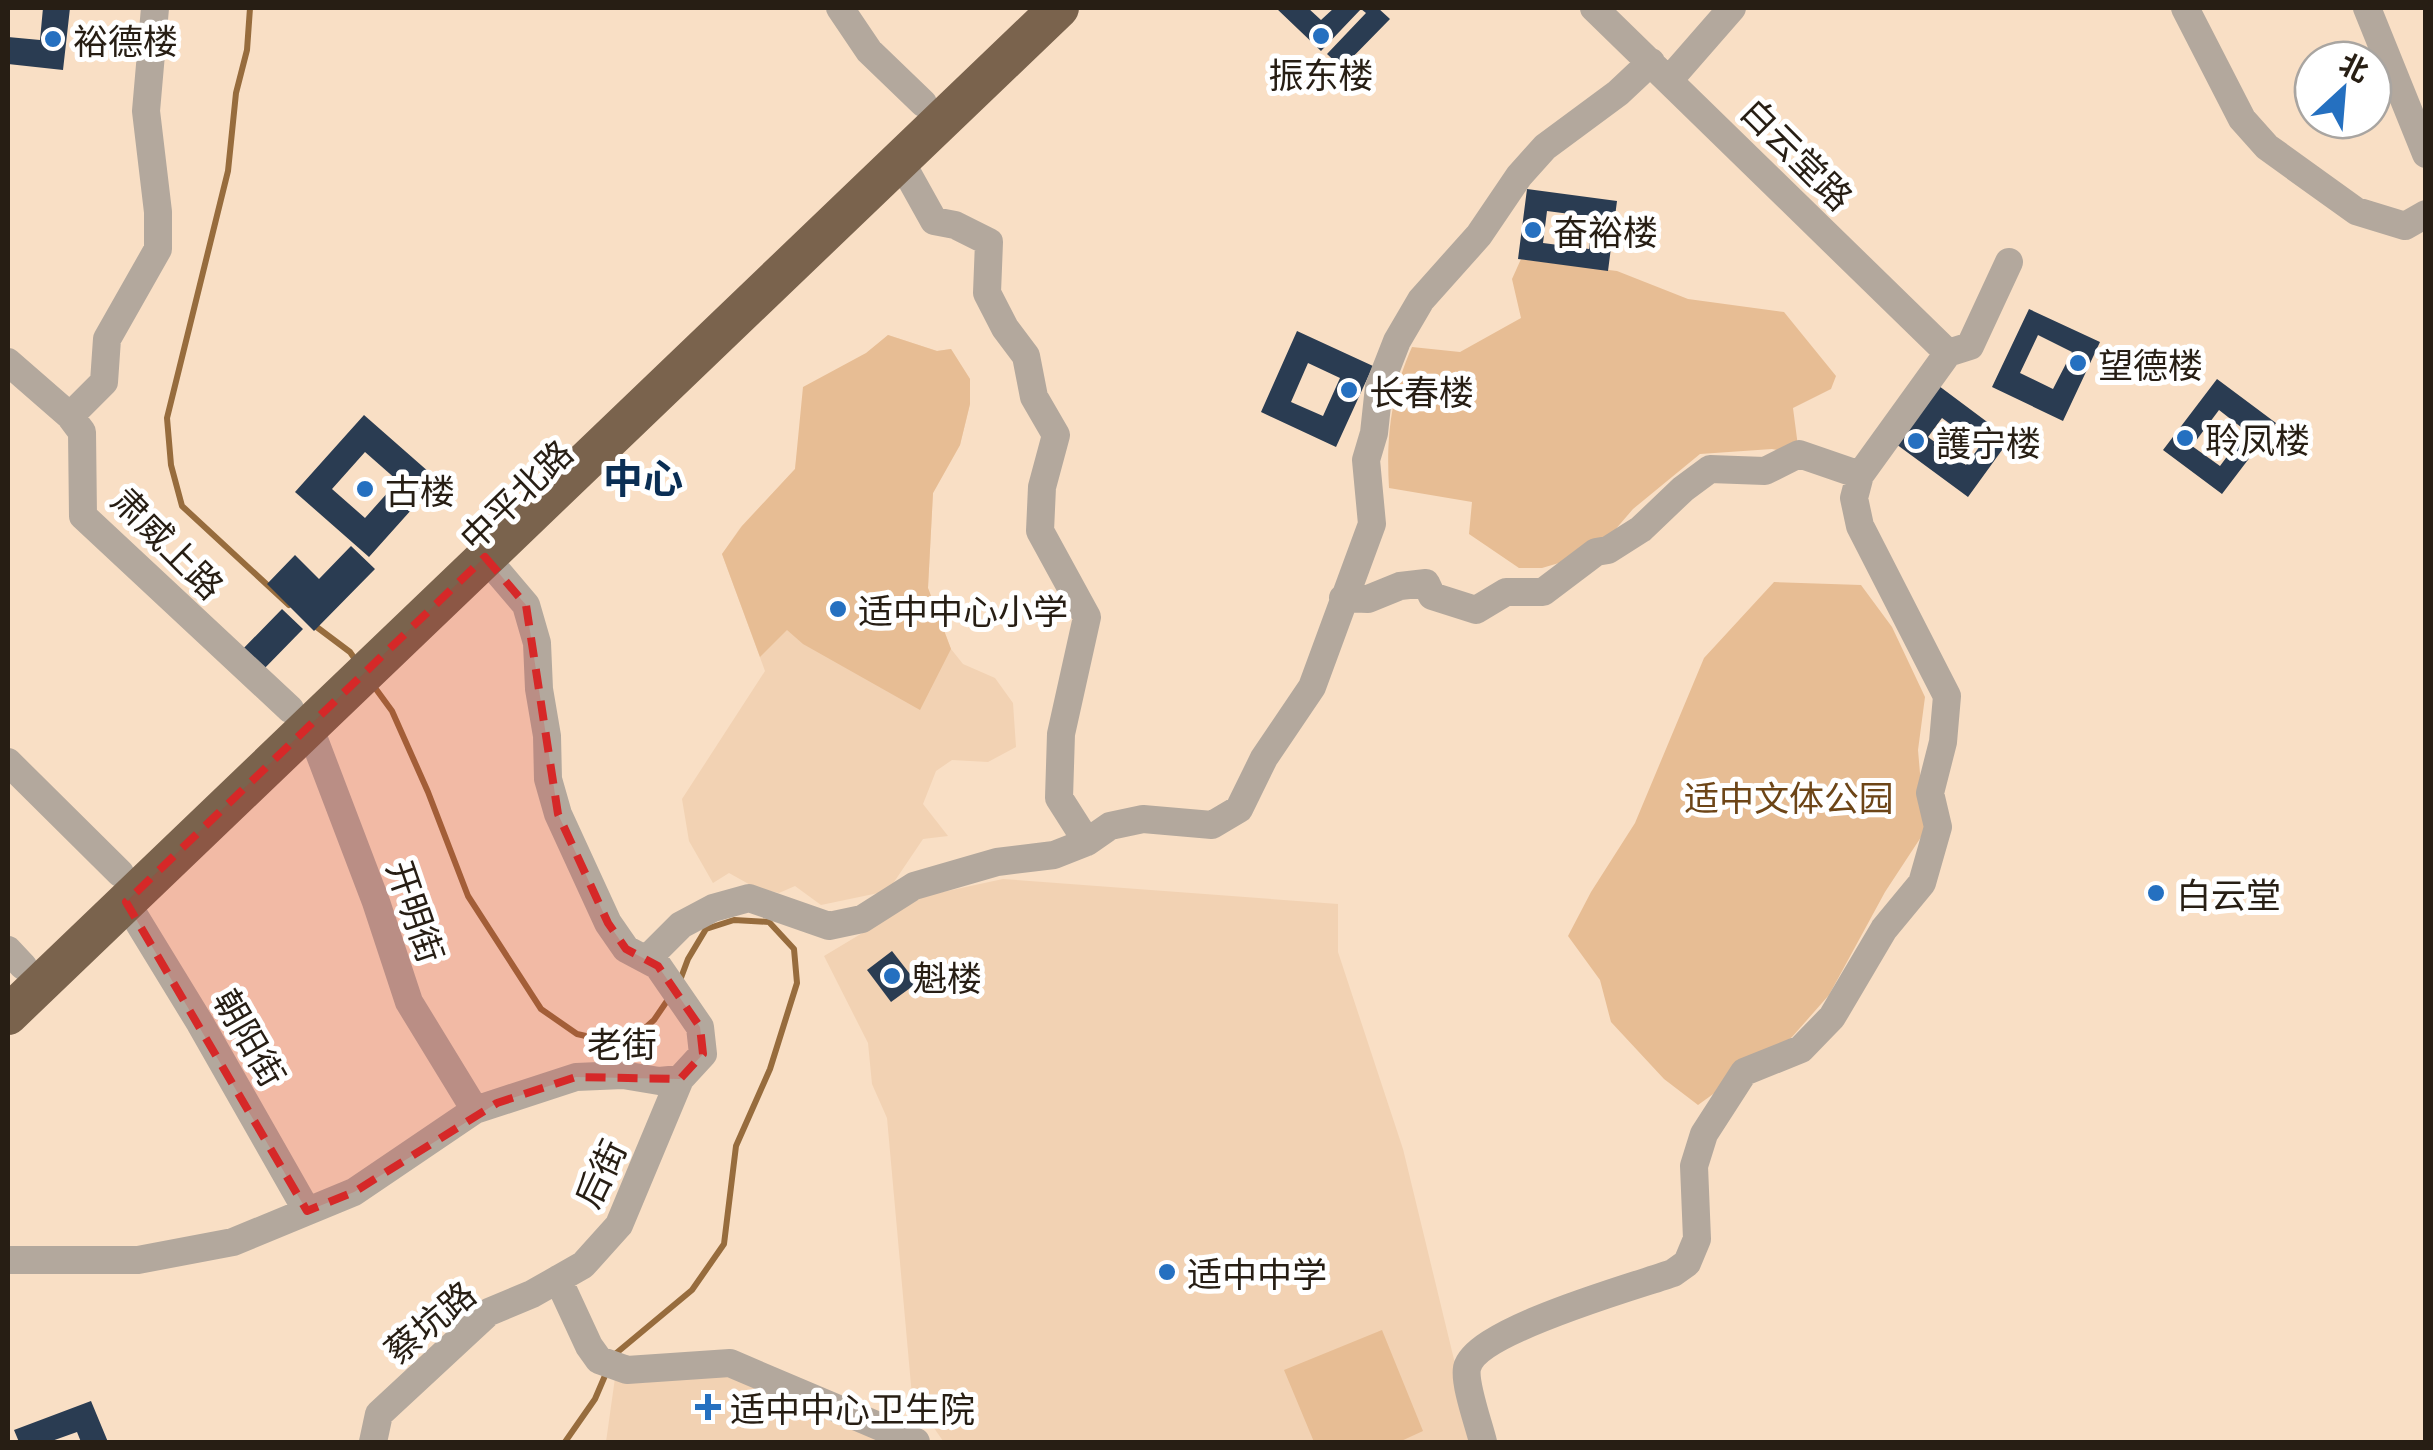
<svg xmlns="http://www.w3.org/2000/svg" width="2433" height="1450" font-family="Commissioner,'Noto Sans SC',sans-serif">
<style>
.built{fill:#f2d2b3}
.green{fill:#e7bd94}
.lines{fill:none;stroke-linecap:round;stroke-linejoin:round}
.stream{stroke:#976c3d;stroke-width:6}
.building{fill:#2a3c52;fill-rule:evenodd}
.minor{stroke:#b3a89d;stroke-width:28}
.highway{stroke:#7a634d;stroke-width:40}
.marked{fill:#d62828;fill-opacity:0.2;stroke:#d62828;stroke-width:8;stroke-dasharray:20 12;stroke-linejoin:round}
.poi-dot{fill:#2570c0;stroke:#fff;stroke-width:4}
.labels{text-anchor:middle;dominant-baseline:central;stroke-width:10;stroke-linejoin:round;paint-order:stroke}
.poi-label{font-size:35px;fill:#271e14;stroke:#fff;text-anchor:start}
.street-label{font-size:35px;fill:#271e14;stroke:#fff}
.park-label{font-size:35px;fill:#6d4517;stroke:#fff}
.quarter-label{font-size:40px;font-weight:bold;fill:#0a2e54;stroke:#fff}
</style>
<rect width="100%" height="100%" fill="#f9dfc5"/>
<path class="built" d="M888 335 937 351 951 349 970 379V404L960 445 933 493 928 588 951 649 963 664 995 678 1013 703 1016 747 988 762 952 760 936 771 923 804 948 836 923 839 888 891 821 905 795 886 779 893 754 887 729 873 713 883 689 841 682 799 765 671 722 554 740 528 795 469 803 410Z
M1003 879 1338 904V952L1403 1149 1474 1442 943 1441 912 1396 887 1118 872 1084 868 1043 824 956 924 896Z
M693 1370 733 1377 890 1442H606L615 1378 645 1383 658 1377Z"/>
<path class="green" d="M1521 259 1617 271 1688 299 1784 312 1836 376 1831 389 1793 408 1799 454 1772 449 1700 454 1633 509 1596 552 1542 568H1519L1469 534 1472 502 1389 488C1386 437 1391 394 1412 347L1460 352 1521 318 1512 279Z
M888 335 937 351 951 349 970 379V404L960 445 933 493 928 588 951 649 920 710 803 644 787 630 760 657 722 554 742 526 795 469 803 387 866 353Z
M1774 582 1861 585 1892 627 1925 697 1918 750 1925 831 1885 892 1829 995 1792 1037 1698 1105 1664 1079 1611 1022 1600 980 1568 936 1591 892 1635 823 1704 658Z
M1382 1330 1423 1431 1399 1442H1314L1284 1370Z"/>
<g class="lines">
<path class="stream" d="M250 8 247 50 236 93 228 171 167 418 171 465 182 506 289 605
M314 625 350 652 357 662
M373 685 392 711 428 792 468 896 541 1009 577 1034 608 1041 635 1037 654 1020 669 998
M614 1355 692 1290 724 1244 736 1146 770 1069 797 983 794 949 769 922 734 920 706 929 688 959 679 983
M565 1442 595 1399 607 1371"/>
</g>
<path class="building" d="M43 8H70L63 70 8 64V37L40 40Z
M1276 8H1308L1321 20 1334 8H1378L1390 19 1342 68 1327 54 1366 13 1361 9 1321 51Z
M1527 189 1617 201 1608 271 1518 259ZM1547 211 1593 217 1589 249 1543 243Z
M2029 309 2100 342 2063 421 1992 387ZM2038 335 2072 352 2053 389 2020 373Z
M1297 331 1373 366 1336 447 1261 412ZM1308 363 1340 378 1323 416 1291 402Z
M2217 379 2276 423 2222 494 2163 450ZM2219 410 2246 431 2220 466 2192 446Z
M1939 386 2010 439 1968 497 1896 444ZM1942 418 1980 446 1966 465 1928 437Z
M364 415 438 480 369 557 295 492ZM365 452 398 481 365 518 332 489Z
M351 546 375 569 314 631 267 584 295 555 319 579Z
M282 609 303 629 260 673 239 653Z
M892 951 917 983 891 1002 867 970Z
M91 1401 108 1442H81L77 1432 49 1442H19L14 1430Z"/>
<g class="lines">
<path class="minor" d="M840 8 869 51 923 103
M1594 8 1948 353
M2185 8 2242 119 2267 147 2356 211 2405 226 2426 214
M2367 8 2426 154
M1670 79 1732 8
M8 362 70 416 82 432 83 516 290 709
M70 416 104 382 107 339 158 249V212L146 111 155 8
M1343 598 1368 599 1400 586 1426 583 1432 596 1476 610 1506 592H1543L1596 552 1608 550 1641 529 1683 489 1710 469 1765 471 1799 454 1860 475
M309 726 376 902 409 1002 475 1110
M8 762 120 873
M1087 842 1110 826 1143 819 1212 825 1239 809 1264 758 1312 687 1372 524 1366 460 1374 433 1379 387 1397 341 1421 300 1479 235 1519 176 1545 147 1618 93 1651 62
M126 902 200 1023 307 1211
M8 950 23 966
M647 959 681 925 713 908 749 898 829 926 862 919 914 886 997 862 1054 855 1087 842 1059 798 1061 734 1087 617 1040 531 1042 487 1056 435 1034 397 1026 356 1005 328 987 293 989 242 955 225 934 221 900 160
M8 1260H138L233 1242 354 1192 475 1110 576 1077 623 1075 659 1081 680 1079 703 1054 700 1027 658 966 626 949 608 923 558 814 548 779 547 736 539 689 537 643 526 605 485 557
M558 1279 589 1346 599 1360 627 1370 730 1363 916 1442
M373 1442 379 1414 489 1312 532 1294 583 1265 619 1225 680 1079
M1483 1442C1479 1425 1464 1384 1467 1368 1476 1330 1636 1286 1673 1273L1687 1263 1697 1239 1694 1166 1704 1134 1744 1072 1801 1049 1832 1017 1884 929 1922 883 1938 827 1930 793 1943 742 1947 696 1860 526 1854 498 1860 475 1948 353 1970 346 2009 262"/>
<path class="highway" d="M8 1015 1059 8"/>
</g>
<path class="marked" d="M485 557 526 605 558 814 608 923 626 949 658 966 700 1027 703 1054 680 1079 576 1077 497 1103 354 1192 307 1211 126 902Z"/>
<g class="poi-dot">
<circle cx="1321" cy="36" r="10"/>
<circle cx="53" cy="39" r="10"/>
<circle cx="1533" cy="230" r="10"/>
<circle cx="2078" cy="363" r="10"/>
<circle cx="1349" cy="390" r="10"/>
<circle cx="2185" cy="438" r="10"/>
<circle cx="1916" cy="441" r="10"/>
<circle cx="365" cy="489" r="10"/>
<circle cx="838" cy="609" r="10"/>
<circle cx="2156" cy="893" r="10"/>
<circle cx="892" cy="976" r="10"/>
<circle cx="1167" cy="1272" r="10"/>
<path d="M703 1392h10v10h10v10h-10v10h-10v-10h-10v-10h10z"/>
</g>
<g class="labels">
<g class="poi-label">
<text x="73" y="39">裕德楼</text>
<text x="1321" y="73" text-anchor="middle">振东楼</text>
<text x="1553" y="230">奋裕楼</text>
<text x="2098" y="363">望德楼</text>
<text x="1369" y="390">长春楼</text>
<text x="2205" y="438">聆凤楼</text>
<text x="1936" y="441">護宁楼</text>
<text x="385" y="489">古楼</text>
<text x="858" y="609">适中中心小学</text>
<text x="2176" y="893">白云堂</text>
<text x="912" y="976">魁楼</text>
<text x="1187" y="1272">适中中学</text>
<text x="730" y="1407">适中中心卫生院</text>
</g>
<g class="street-label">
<text transform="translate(1798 153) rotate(45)">白云堂路</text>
<text transform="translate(515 494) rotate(-44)">中平北路</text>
<text transform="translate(169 542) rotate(45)">肃威上路</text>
<text transform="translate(417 911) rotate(71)">开明街</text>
<text transform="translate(251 1037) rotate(60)">朝阳街</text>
<text x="622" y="1042">老街</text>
<text transform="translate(599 1173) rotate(-64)">后街</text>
<text transform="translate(429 1321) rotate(-40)">蔡坑路</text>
</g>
<g class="park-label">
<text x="1789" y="796">适中文体公园</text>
</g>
<g class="quarter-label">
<text x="643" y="476">中心</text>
</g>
</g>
<rect width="2433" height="1450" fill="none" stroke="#271e14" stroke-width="20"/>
<g transform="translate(2343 90) rotate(26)"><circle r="48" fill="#ffffff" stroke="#a9a5a1" stroke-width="2.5"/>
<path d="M0-8L18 38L0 25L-18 38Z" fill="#2570c0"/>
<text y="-15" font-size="28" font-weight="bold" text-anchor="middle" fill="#271e14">北</text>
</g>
</svg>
